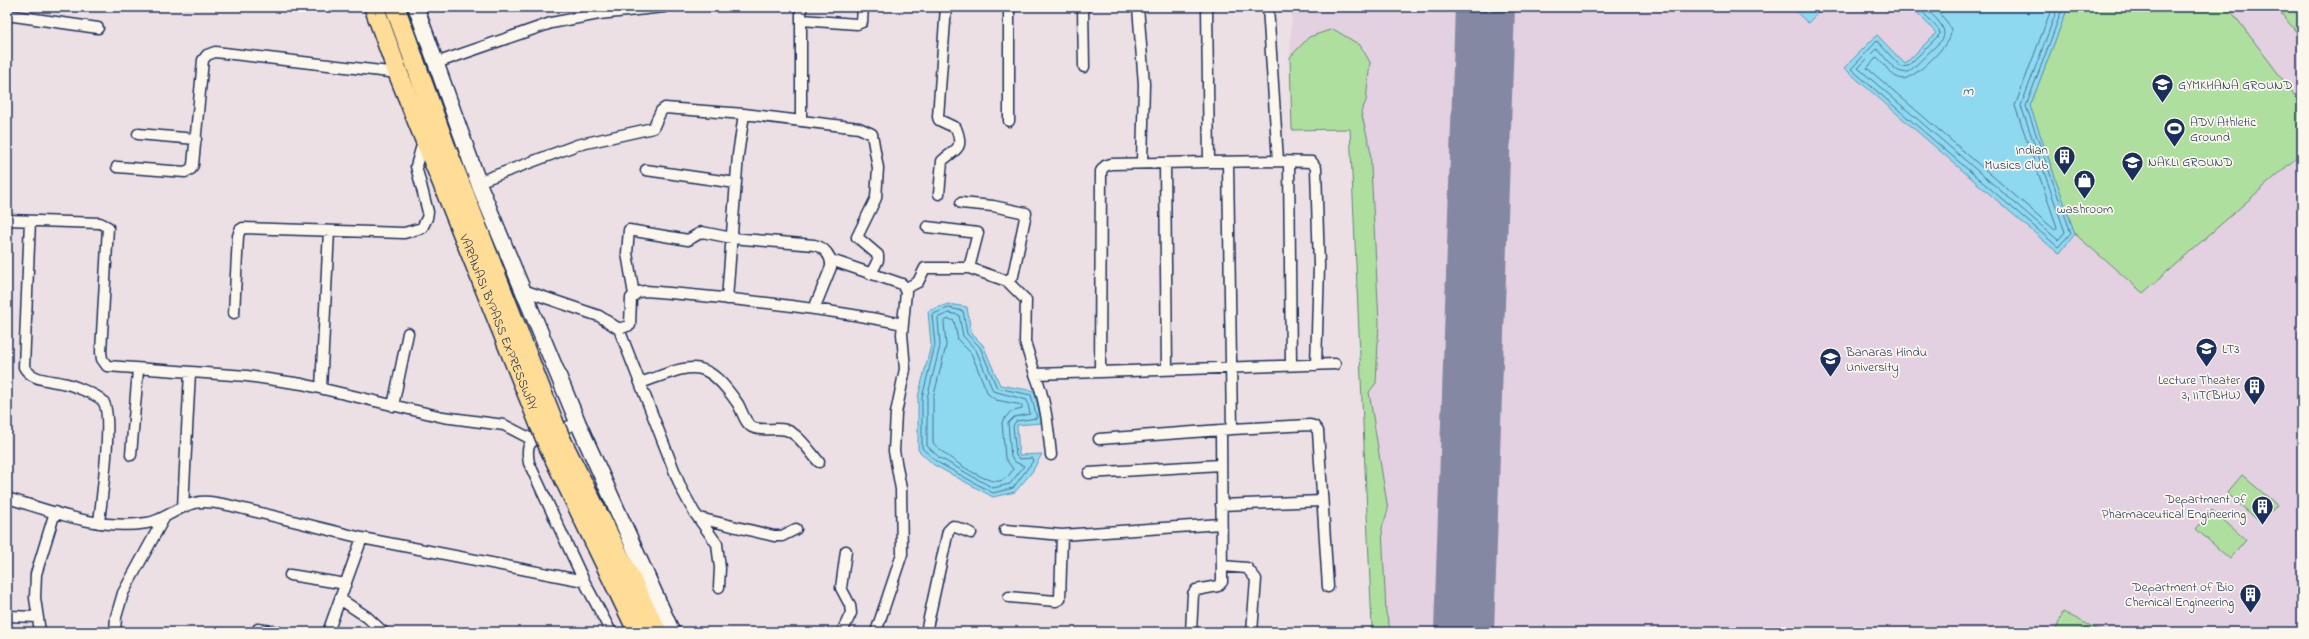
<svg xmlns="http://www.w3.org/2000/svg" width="2309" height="639" font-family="'Indie Flower',sans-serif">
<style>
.built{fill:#e3d0e0}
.green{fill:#afdf9e;stroke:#65877e}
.water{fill:#8ed9ef;stroke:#6095b5}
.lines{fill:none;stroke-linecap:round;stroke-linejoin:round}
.shore{stroke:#497398;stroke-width:1}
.runway{stroke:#8488a2;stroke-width:60}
.street-casing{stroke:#1b2f5e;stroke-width:13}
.secondary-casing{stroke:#1b2f5e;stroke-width:18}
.highway-casing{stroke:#1b2f5e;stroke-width:22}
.street{stroke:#fbf7ec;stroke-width:10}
.secondary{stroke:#fbf7ec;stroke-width:15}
.highway{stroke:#ffdd96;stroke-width:19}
.highway-bridge-casing{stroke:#1b2f5e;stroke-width:22;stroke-linecap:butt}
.highway-bridge{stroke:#ffdd96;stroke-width:19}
.labels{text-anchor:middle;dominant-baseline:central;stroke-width:3.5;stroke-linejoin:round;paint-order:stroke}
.poi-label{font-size:13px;fill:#1b2f5e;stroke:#fbf7ec;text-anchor:start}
.street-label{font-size:13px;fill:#1b2f5e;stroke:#fbf7ec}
.water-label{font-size:14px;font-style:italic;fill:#385a82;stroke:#fbf7ec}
</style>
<rect width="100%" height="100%" fill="#ede0e5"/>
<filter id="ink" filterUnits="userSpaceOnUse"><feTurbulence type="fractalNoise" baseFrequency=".025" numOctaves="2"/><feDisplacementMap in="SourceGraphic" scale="8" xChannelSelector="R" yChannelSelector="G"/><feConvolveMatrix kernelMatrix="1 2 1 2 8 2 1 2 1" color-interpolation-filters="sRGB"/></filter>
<g filter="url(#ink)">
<path class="built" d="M1292 7H2302V632H1360L1372 627 1350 129 1292 130 1290 57Z"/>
<path class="green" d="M2068 7H2228L2302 105V153L2143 293 2075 234 2030 106Z
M2276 7H2302V39Z
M1333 29 1360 45 1370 62 1366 101 1361 112 1370 148 1379 322 1376 383 1369 392 1388 510 1382 528 1386 613 1391 632H1360L1372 627 1350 129 1292 130 1290 57 1309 37Z
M2242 475 2277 505 2261 523 2227 493Z
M2212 510 2246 540 2230 559 2196 529Z
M2063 612 2103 632H2055Z"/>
<path class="water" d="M1791 7H1823L1808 23Z
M1912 7H2068L2030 106 2075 234 2059 254 1844 68 1877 35 1905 64 1936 33Z
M948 304 967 307 971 333 983 345 1000 385 1034 391 1042 423 1017 425 1019 455 1042 454 1032 472 1015 492 993 497 934 465 918 450V397L931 345 928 311Z"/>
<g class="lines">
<path class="shore" d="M1918 7 1939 30 1940 34 1908 66 1901 67 1877 41 1851 69 2058 247 2071 233 2026 106 2063 7
M1924 7C1932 15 1950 28 1942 40L1911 70C1897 80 1886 56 1877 49L1858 68 2058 240 2065 232 2021 106 2058 7
M1933 7C1939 14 1950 22 1951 31 1952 43 1914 80 1902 79 1891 77 1885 64 1877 57L1867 68 2055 230 2057 227 2015 106 2052 7
M949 308 963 311 967 334 980 347 997 388 1031 395 1037 418 1016 421 1013 426 1016 456 1020 459 1032 458 1033 461 1013 488 993 493 937 462 922 448V398L935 345 932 315Z
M949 313 959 315 963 336 976 350 993 391 1027 400 1030 414 1014 417 1008 423 1011 457 1015 462 1024 466 1010 484 993 488 940 458 927 446V398L940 346 938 318Z
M949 319 954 321 958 340 971 353 988 394 996 400 1022 405V409L1010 412 1002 422 1005 458 1013 469C1010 476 1002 483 993 481 976 477 945 456 933 443V399L946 346 944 322Z"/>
<path class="runway" d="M1464 632 1485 7"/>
<defs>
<path id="street" d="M1083 7 1084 67
M1138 7 1144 84 1142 163
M1207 7 1209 162 1278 161 1268 7
M7 15 98 28
M801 20 857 24 862 22 863 7
M436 63 551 23 599 14 664 7
M801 120V7
M1009 121V7
M138 134 196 139
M1278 161 1312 162 1316 168 1319 266 1316 365
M1209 162 1111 164 1105 166 1101 171 1100 372 1335 364
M1289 162 1291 365
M1165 163 1167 369
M117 167 185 172 191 169 193 165 203 60 207 55 215 52 398 73
M646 170 736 183
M478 182 577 145 653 128 661 111 665 108 744 114
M939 194 942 161C954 149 965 151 956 128L939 120 938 117 946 7
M7 220 100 223 108 227 101 352 102 359 107 366 247 376 302 384 443 417 504 425 533 440
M30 221 24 367C31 380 48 380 62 383 70 384 98 395 103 401 114 416 101 501 99 523
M927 227 978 233 969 268
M831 260 902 284 906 292 902 334 905 369 896 413 894 451 901 489 902 554 876 632
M1007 281 1026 300 1025 342 1035 374 1100 372
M906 288 918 282 925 268H969L1007 281 1013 276 1026 213 993 206 961 203
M523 290 599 316 619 329 630 325 631 298 638 292 646 291C732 298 818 307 903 324
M634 295 627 253 629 230 688 240 702 232 732 238 814 245C824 247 832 256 831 267L814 309
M727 299 738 155 744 114 859 128 872 134 878 168 876 198 857 237 878 255V260L871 274
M234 313 238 236 240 230 243 228 404 233 422 228 427 218 428 212 416 166 424 138
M619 329 681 488 694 512 717 544 720 568 719 587
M1035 374C1046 401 1048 427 1051 455
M640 383C691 366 703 353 738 404 742 411 745 423 752 427 761 432 776 427 786 430 799 434 810 452 819 462
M321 388 329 231
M393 406 408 333
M1232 429 1310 425 1314 426 1318 431 1328 587
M554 432 578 423
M539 438C526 442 527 452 529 463L584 581 611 632
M1099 439 1221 430
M131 455 138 370
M1089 473 1220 465
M7 498C52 511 99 531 147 523 164 521 178 506 195 503 206 500 217 503 228 505L362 538 584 581
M1221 505 1322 501
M183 507 190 372
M699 518 774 536H782L796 529
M1005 530 1062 535 1221 524
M1222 566 1247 568 1256 579 1252 632
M290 575 346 584
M1009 597 1056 601 1060 599 1062 535
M340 599 367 617 383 632
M7 616 37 617
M258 629 278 632
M40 632 35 598 36 574 55 512
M115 632 116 617 123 593 164 518
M328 632 362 538
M842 632 851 613 850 605 841 588 846 551
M926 632 948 531 953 526 971 533
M1191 632 1193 594 1196 590 1218 586 1222 582 1221 430 1232 429 1228 163"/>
<path id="secondary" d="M416 7 480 187 578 423 672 632"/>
<g id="highway">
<path id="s1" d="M374 7 398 73 540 425"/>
<path d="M395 7 446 148 553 421"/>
<path d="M562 442 657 632"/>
<path d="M549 447 638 632"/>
</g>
</defs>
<use href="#street" class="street-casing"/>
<use href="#secondary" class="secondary-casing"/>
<use href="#highway" class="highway-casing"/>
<use href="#street" class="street"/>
<use href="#secondary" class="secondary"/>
<use href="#highway" class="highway"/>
<defs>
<path id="highway-bridge" d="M553 421 562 442
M540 425 549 447"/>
</defs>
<use href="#highway-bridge" class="highway-bridge-casing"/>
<use href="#highway-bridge" class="highway-bridge"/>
</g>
</g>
<defs>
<symbol id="university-pin" viewBox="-11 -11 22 30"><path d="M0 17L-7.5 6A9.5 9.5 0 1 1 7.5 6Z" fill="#1b2f5e" stroke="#fbf7ec"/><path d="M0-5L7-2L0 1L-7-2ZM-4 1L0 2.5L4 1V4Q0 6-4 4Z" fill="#fff"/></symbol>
<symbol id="stadium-pin" viewBox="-11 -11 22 30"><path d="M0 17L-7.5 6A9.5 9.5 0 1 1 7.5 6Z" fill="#1b2f5e" stroke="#fbf7ec"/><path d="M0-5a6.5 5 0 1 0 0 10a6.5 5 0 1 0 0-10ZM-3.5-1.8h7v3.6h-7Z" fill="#fff"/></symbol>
<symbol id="building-pin" viewBox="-11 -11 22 30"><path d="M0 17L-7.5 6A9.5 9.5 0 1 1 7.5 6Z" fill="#1b2f5e" stroke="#fbf7ec"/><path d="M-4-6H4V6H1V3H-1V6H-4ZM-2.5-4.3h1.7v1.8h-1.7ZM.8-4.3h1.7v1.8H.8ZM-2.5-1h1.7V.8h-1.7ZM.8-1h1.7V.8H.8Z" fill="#fff"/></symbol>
<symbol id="shop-pin" viewBox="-11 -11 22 30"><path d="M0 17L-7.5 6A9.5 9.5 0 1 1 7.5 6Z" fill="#1b2f5e" stroke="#fbf7ec"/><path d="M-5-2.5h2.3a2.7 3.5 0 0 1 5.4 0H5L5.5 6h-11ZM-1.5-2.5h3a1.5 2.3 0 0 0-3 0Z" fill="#fff"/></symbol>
</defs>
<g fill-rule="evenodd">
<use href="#university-pin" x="2150" y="72" width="25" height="34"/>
<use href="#stadium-pin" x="2162" y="116" width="25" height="34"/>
<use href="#building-pin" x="2052" y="144" width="25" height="34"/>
<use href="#university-pin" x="2120" y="150" width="25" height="34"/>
<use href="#shop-pin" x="2072" y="168" width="25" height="34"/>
<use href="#university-pin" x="2194" y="336" width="25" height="34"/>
<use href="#university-pin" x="1818" y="346" width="25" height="34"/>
<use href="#building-pin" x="2242" y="374" width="25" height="34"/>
<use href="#building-pin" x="2250" y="494" width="25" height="34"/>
<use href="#building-pin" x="2238" y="582" width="25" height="34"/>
</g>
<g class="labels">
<g class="poi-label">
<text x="2178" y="85">GYMKHANA GROUND</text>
<text x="2190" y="122">ADV Athletic<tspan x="2190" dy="15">Ground</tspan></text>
<text x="2048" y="150" text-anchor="end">Indian<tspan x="2048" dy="15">Musics Club</tspan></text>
<text x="2148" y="162">NAKLI GROUND</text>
<text x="2085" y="209" text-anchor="middle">washroom</text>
<text x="2222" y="349">LT3</text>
<text x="1846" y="352">Banaras Hindu<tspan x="1846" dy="15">University</tspan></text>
<text x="2240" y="380" text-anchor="end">Lecture Theater<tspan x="2240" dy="15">3, IIT(BHU)</tspan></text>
<text x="2246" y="499" text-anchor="end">Department of<tspan x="2246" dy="15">Pharmaceutical Engineering</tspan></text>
<text x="2234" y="587" text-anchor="end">Department of Bio<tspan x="2234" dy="15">Chemical Engineering</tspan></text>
</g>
<g class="street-label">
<text stroke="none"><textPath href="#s1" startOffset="339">VARANASI BYPASS EXPRESSWAY</textPath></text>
</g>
<g class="water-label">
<text x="1968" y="91">m</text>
</g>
</g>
<rect width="2309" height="639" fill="none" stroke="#fbf7ec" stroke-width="24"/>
<rect x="12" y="12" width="2285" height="615" fill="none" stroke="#1b2f5e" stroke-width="1.5" filter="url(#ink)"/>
</svg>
